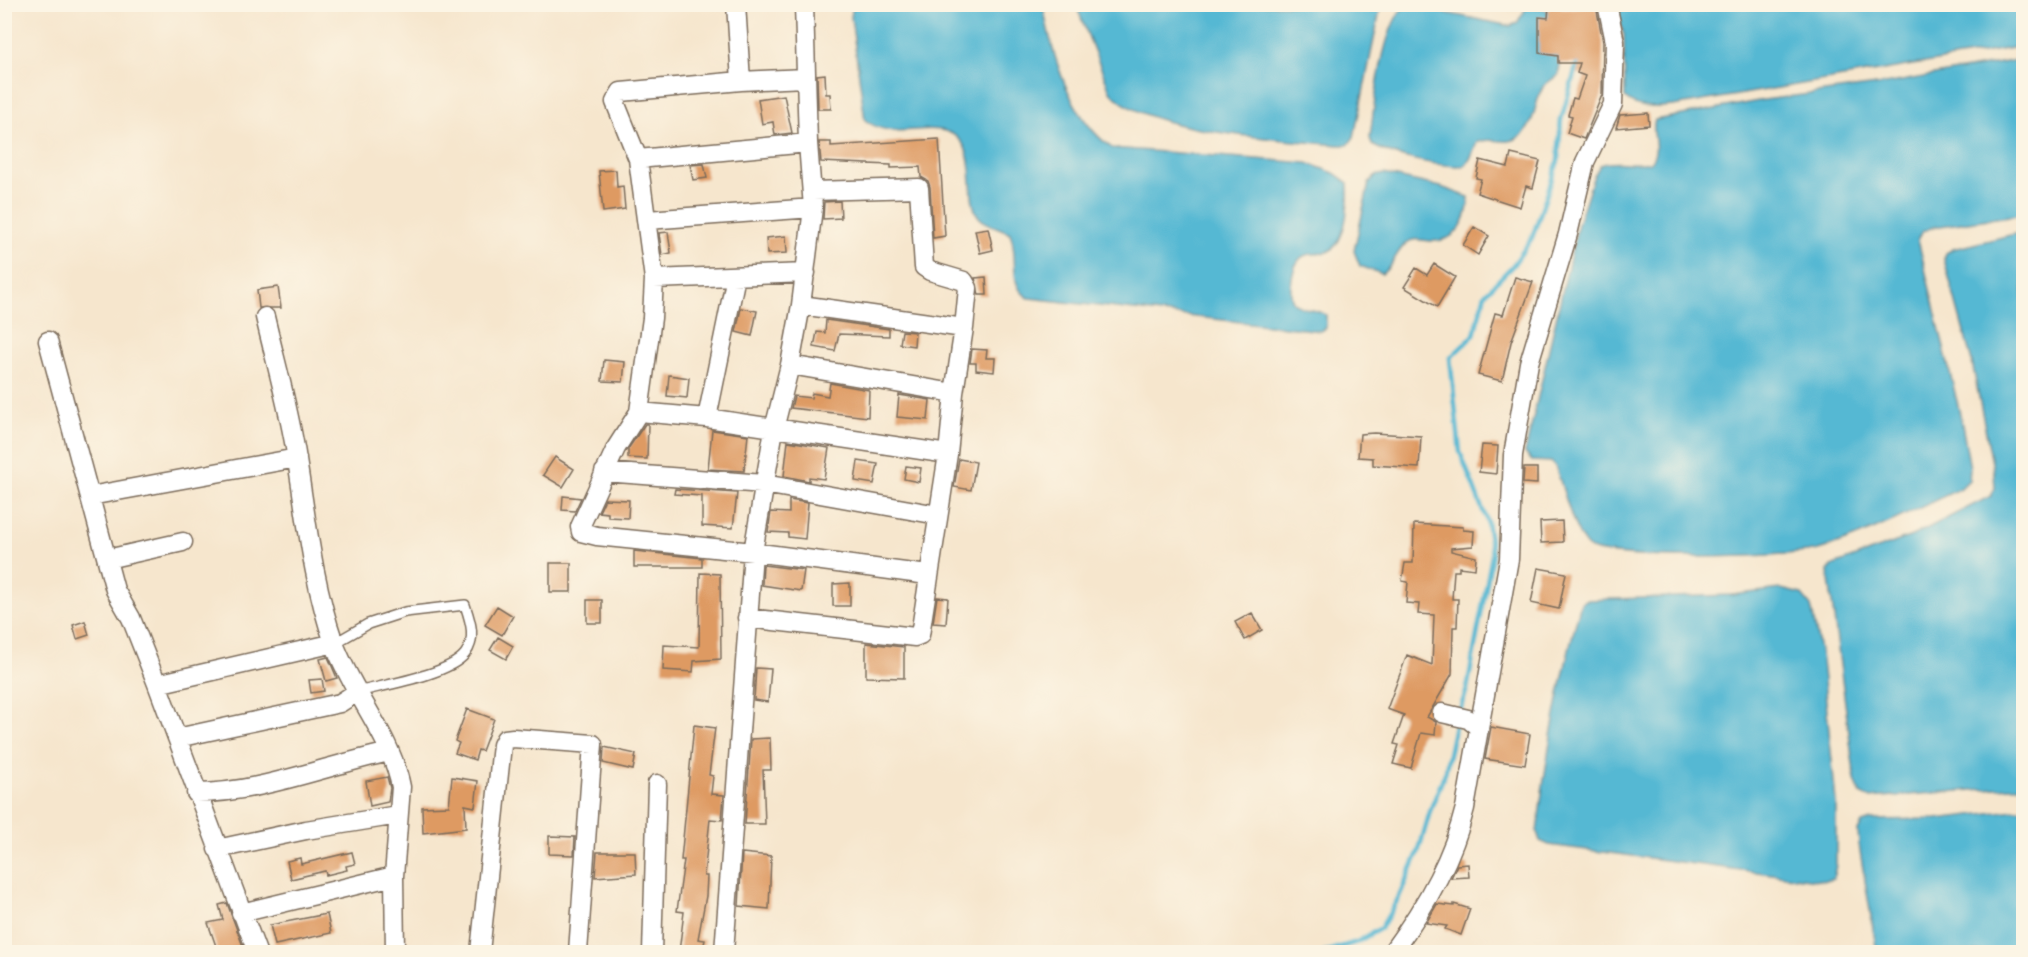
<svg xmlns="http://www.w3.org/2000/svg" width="2028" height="957" font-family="'Sorts Mill Goudy',serif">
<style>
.water{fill:#54b8d3;stroke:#487178;stroke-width:1.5}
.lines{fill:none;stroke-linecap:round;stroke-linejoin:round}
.stream{stroke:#54b8d3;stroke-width:4.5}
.building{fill:#de9a62}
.lane-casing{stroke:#7c6c5b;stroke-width:12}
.street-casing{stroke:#7c6c5b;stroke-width:21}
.lane{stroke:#fff;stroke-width:9}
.street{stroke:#fff;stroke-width:18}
</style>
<rect width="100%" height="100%" fill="#fcf5e5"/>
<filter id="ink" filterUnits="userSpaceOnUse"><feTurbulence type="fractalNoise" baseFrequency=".0167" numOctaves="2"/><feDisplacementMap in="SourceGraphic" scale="12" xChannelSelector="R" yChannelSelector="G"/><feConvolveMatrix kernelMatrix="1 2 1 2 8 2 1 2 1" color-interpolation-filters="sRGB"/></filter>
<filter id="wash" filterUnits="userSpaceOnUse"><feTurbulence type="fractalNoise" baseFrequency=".008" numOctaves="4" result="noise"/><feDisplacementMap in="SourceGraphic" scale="24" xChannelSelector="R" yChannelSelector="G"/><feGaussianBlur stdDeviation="1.35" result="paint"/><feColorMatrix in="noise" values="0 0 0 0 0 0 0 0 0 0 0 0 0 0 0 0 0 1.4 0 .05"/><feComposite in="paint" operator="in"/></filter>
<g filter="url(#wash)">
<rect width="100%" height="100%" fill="#f6e6cd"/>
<path class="water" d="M853 5H1043C1052 55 1069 117 1112 148L1307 163 1334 173 1348 183C1349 200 1347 233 1335 246 1320 264 1299 239 1292 278 1291 285 1289 294 1293 301 1300 311 1317 308 1326 315V328L1321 331 1029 298C1006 285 1020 257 1010 233 1001 228 987 225 981 219 964 204 978 159 960 140 935 115 896 145 865 120L851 17Z
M1076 5H1381L1354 137 1348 145H1339C1284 139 1143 134 1110 91Z
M1615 5H2023V46L1673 106C1655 107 1638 110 1625 98L1624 35Z
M1412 6 1510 26 1517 23 1527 7 1542 8 1564 18 1565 38 1558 75C1553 79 1546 83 1543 87 1534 102 1535 129 1518 138 1504 146 1492 136 1477 142L1470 159 1464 166C1440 167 1393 157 1372 145L1370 138C1374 106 1382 30 1403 8Z
M2023 59V214L1933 227 1923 231 1918 240 1960 414 1970 468 1969 480 1961 488C1915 510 1867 536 1818 550 1790 557 1602 563 1587 546 1572 530 1564 488 1555 466L1551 462 1532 461 1525 453 1578 224 1593 178 1600 165C1616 159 1634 166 1650 162 1662 148 1650 134 1655 120L1764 100 1885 84Z
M1384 174 1441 187 1469 197C1468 221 1457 242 1431 241 1423 241 1415 237 1408 242 1397 249 1394 265 1382 274L1360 266 1354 251 1369 183 1375 176Z
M2023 232V786L1869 798 1860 793 1855 780 1828 571 1834 565 1912 536 1991 496 1995 488 1994 473 1972 362 1944 259 1946 253 1953 249Z
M1781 589 1801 594 1811 606 1822 660 1836 802V865L1833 879 1825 881 1549 845 1540 841 1537 832C1546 754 1560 679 1581 603L1586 600 1732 595Z
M2023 809V952H1877L1859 845 1858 831 1862 823 1871 820 1936 819Z"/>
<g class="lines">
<path class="stream" d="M1459 713 1467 689 1492 555 1487 521 1460 452 1450 358 1474 335 1485 294 1513 265 1532 238 1558 161 1561 120 1579 57
M1325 952 1357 942 1381 928 1398 899 1418 853 1431 808 1445 773 1456 721"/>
</g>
<g id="blocks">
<path class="building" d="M1549 5 1561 6V9L1596 6 1603 42 1602 95 1584 139 1567 133 1572 116 1568 115 1573 98 1577 99 1585 76 1577 73 1580 63H1558V56L1539 53V17L1548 18Z
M825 74 826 94H830L831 109H818L817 75Z
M784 95 792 133 775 135 773 122 762 124 758 99Z
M1648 113 1649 125 1616 128 1620 115Z
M939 139 945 236 933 238 930 187 928 181 921 177 920 167 891 168V165L821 162 819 142H831V146Z
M1511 154 1540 161 1533 188 1526 186 1520 207 1477 193 1481 179 1476 178 1480 160 1508 167Z
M704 164 707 178 693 180 690 165Z
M616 170 617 187 623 186 625 209 603 212 599 171Z
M840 201 841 218 823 219 824 202Z
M1474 227 1489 236 1478 255 1463 245Z
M988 228 993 250 980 253 975 230Z
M668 232 671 253 662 255 659 233Z
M786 236 787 253 767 254 766 238Z
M1434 264 1455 277 1437 307 1404 287 1416 268 1427 275Z
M986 277 987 295H979L975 278Z
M1515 277 1533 282 1511 342 1502 381 1478 375 1495 313 1503 315Z
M278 287 281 308H259L257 290Z
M741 308 757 311 752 336 736 332Z
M826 320 889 329V336L839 334 835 351 814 347 817 332 825 333Z
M902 331 915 332 914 346 900 344Z
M972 349 987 350 986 358H995L994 372 976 370V363H970Z
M604 360 625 362 623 382 602 381Z
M669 375 689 378 687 398 667 396Z
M830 383 869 390 868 417 791 408 794 396 811 398 812 393 828 396Z
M899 395 930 400 928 420 897 417Z
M645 424H648L647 459 628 458V449Z
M712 430 748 435 744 471 708 469Z
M1374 433 1421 436 1419 468 1373 465V458L1358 457 1360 434Z
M788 441 829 448 824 479 809 477V481L784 476Z
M1482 445 1498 446 1496 474 1479 472Z
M555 457 574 469 563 487 543 475Z
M959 459 976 462 971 490 954 487Z
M858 461 878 464 874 484 855 481Z
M906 466 921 468 919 482 904 479Z
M1524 468H1537V484L1523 483Z
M675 489 737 493 733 528 702 526V496L674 494Z
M563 496 581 498 575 511 562 510Z
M605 499 629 500 628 518 608 517V513L599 512Z
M789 500 808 503 805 539 788 537V533L768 532 771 512 789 513Z
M1562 521 1563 542 1541 543 1540 522Z
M1414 524 1463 527V530L1474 531 1473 546 1451 548V551L1476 557 1475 569 1459 567V571H1454L1452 599H1458L1457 627H1453L1452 674 1427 717 1436 722 1435 735 1421 733 1411 768 1393 764 1399 745 1394 744 1404 715 1387 709 1407 655 1432 665 1434 615 1418 614 1419 604 1406 603 1408 582 1402 581 1405 563H1413Z
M634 551 702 558V567H634Z
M550 563H571V592H550Z
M763 565 804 570 801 591 762 585Z
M1538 568 1566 573 1559 609 1531 603Z
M700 573 720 574 721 659 694 661 693 672 663 670 664 645 699 647Z
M850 583V606H833V584Z
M937 597 948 598 946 624 933 623Z
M587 600H602V623H587Z
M497 606 513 616 502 635 485 625Z
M1252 613 1262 630 1245 640 1235 622Z
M85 621 89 635 77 639 73 625Z
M498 637 513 646 506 659 490 650Z
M866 643 904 647V678L866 677Z
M328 657 337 678 326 681 320 659Z
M756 668 771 669 768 702 754 700Z
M322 679 324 691 311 693 309 680Z
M467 709 494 719 482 751 478 750 475 760 455 753 459 743 455 741Z
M694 725 715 728 709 775 713 776 711 794 724 795 722 820 710 819 704 876H707L706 896 698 939 705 940 702 952H679L684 912 677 911 684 860H681Z
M1491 727 1530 734 1525 765 1485 759Z
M770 738 771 770H763L765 824H745L751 739Z
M604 747 636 754 633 770 603 763Z
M387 777 390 788 388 802 370 806 366 781Z
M452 777 478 781 475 807 465 805 466 828 423 833 422 807 449 806Z
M549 836 575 837 574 855 549 854Z
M352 852 355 864 346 866 347 870 326 875 325 871 291 879 287 861 300 858 301 864Z
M597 852H635L636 874 595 877Z
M742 853 771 856 769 909 739 906Z
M1468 864 1469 877 1451 878 1457 865Z
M227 903 244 949 218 952 208 923 223 920 219 905Z
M1437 904 1454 906V904L1470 909 1461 935 1445 929 1447 926 1426 923Z
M327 914 331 933 275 945 270 925Z"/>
</g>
</g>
<g filter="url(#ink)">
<use href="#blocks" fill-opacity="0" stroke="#7c6c5b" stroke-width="1.5"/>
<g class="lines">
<defs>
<path id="lane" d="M335 643 368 624 405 612 465 605C470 620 477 639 465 654 448 675 384 685 357 692"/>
<path id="street" d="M736 4 741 81 621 92 615 102 638 159 654 279 652 318 639 412 616 448 580 527 581 532 597 536 753 552 928 575
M741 81 806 78
M638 159 808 143
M647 220 813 208
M654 279 806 273
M801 305 964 328 968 288 964 281 930 271 924 267 919 188 813 191
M265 317C276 364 290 412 297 460 307 522 313 583 334 643 352 693 391 735 401 787L394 876 395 952
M48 341 115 590 131 618 157 684 257 952
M790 365 954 393 964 328
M639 412 707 418 948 454
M707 418 736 276
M604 472 764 484 938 515
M90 496 297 458
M107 559 183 542
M747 618 915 637 920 635 948 454 954 393
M157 684 335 643
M1442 713 1468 719 1477 726
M177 738 340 703 357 692
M196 793C261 793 327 765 390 752
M217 849 306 830 398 815
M241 913 394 876
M480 952 502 745 505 739 513 738 593 744 578 952
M652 952 657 784
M724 952 753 552 774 429 790 365 801 305 813 208 808 143 804 4
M1392 952C1424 909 1452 861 1465 808L1509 559 1513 455 1529 363 1568 234 1585 162 1613 104 1615 42 1607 4"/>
</defs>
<use href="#lane" class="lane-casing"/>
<use href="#street" class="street-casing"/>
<use href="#lane" class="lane"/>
<use href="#street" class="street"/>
</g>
</g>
<rect width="2028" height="957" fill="none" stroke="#fcf5e5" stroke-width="24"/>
</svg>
